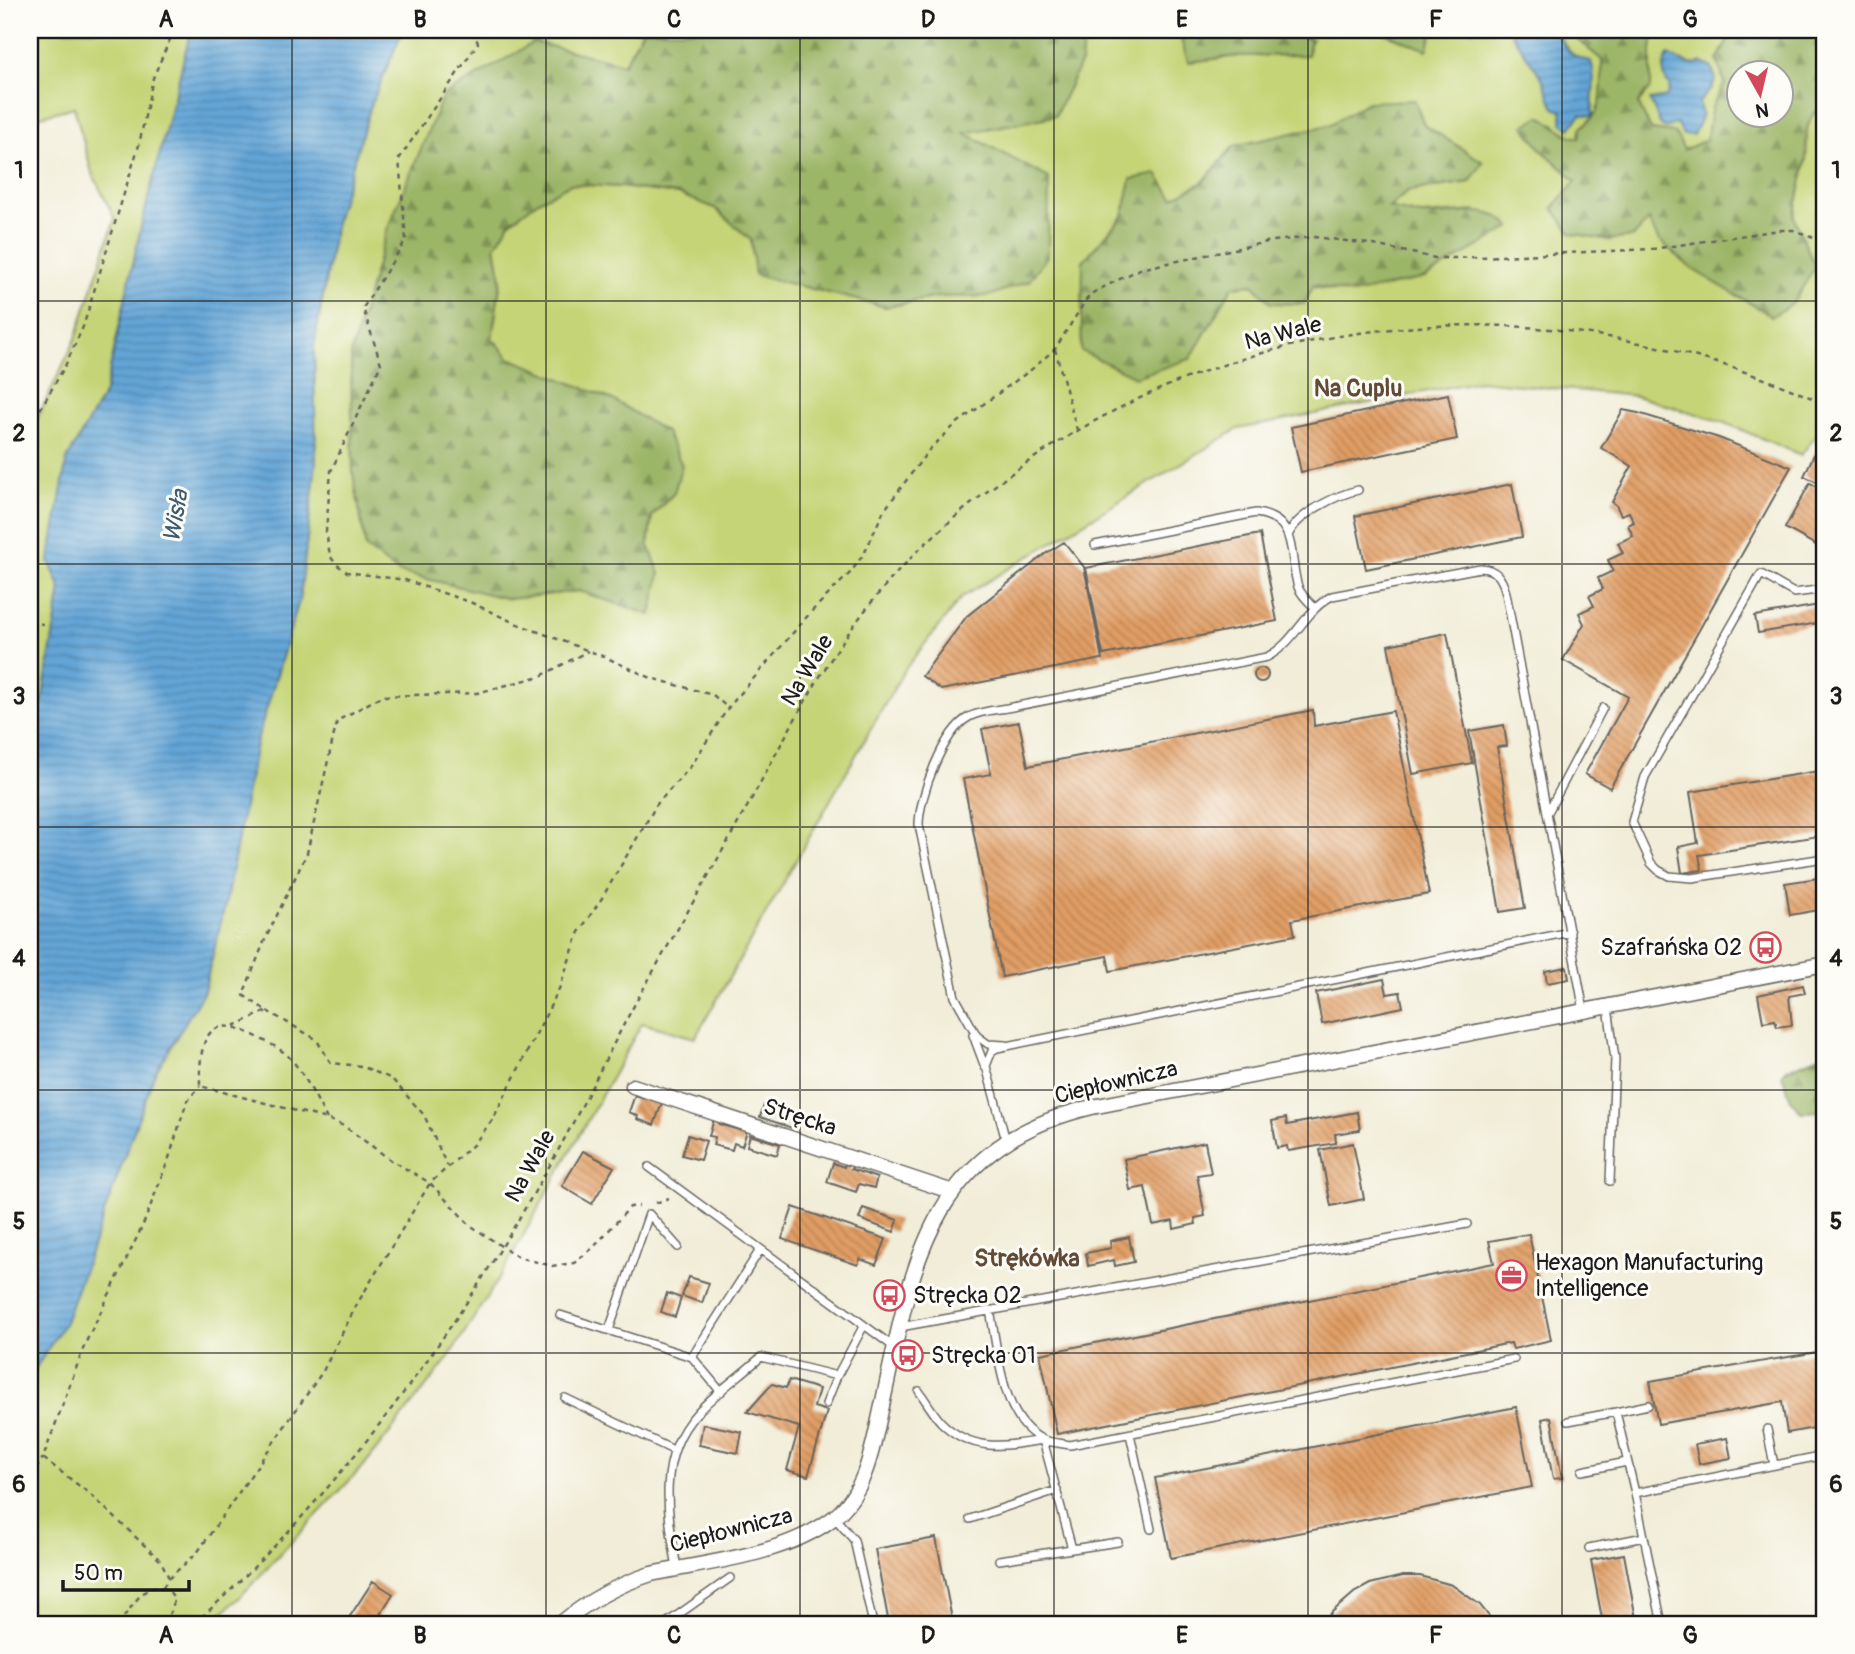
<svg xmlns="http://www.w3.org/2000/svg" width="1855" height="1654" font-family="Pangolin,sans-serif">
<style>
.green{fill:#c5d476;stroke:#707849;stroke-width:2;fill-rule:evenodd}
.forest{fill:url(#forest-firs);stroke:#5c6942;stroke-width:2;fill-rule:evenodd}
.water{fill:url(#water-rules);stroke:#40607a;stroke-width:2}
.building{fill:url(#building-back-hatch)}
.lines{fill:none;stroke-linecap:round;stroke-linejoin:round}
.service-casing{stroke:#67655e;stroke-width:10}
.minor-casing{stroke:#67655e;stroke-width:17}
.path{stroke:#67655e;stroke-width:2.5;stroke-dasharray:5 5;stroke-linecap:butt}
.service{stroke:#fff;stroke-width:7}
.minor{stroke:#fff;stroke-width:14}
.grid{fill:none;stroke:#1c1c1c;stroke-width:2;stroke-opacity:0.55}
.labels{text-anchor:middle;dominant-baseline:central;stroke-width:6;stroke-linejoin:round;paint-order:stroke}
.street-label{font-size:23px;fill:#1c1c1c;stroke:#fdfcf7}
.poi-label{font-size:23px;fill:#1c1c1c;stroke:#fdfcf7;text-anchor:start}
.neighbourhood-label{font-size:24px;font-weight:bold;fill:#614a36;stroke:#fdfcf7}
.water-label{font-size:24px;font-style:italic;fill:#3c5a70;stroke:#fdfcf7}
.neatline{fill:none;stroke:#1c1c1c;stroke-width:2.5}
.grid-label{font-size:23px;text-anchor:middle;font-weight:bold;fill:#1c1c1c}
</style>
<defs>
<pattern id="forest-firs" width="22" height="20" patternUnits="userSpaceOnUse" patternTransform="scale(1.75)"><rect width="22" height="20" fill="#9cb667"/><path d="M5 1l3.5 6h-7zM16 11l3.5 6h-7z" fill="#7e9354"/></pattern>
<pattern id="water-rules" width="6" height="5" patternUnits="userSpaceOnUse" patternTransform="scale(1.75)"><rect width="6" height="5" fill="#63a5d7"/><path d="M0 2.5h6" fill="none" stroke="#5186ae"/></pattern>
<pattern id="building-back-hatch" width="6" height="6" patternUnits="userSpaceOnUse" patternTransform="scale(1.75)"><rect width="6" height="6" fill="#e19e65"/><path d="M-1 5l2 2M0 0l6 6M5-1l2 2" fill="none" stroke="#b68052"/></pattern>
</defs>
<rect width="100%" height="100%" fill="#fdfcf7"/>
<filter id="ink" filterUnits="userSpaceOnUse"><feTurbulence type="fractalNoise" baseFrequency=".0143" numOctaves="2"/><feDisplacementMap in="SourceGraphic" scale="14" xChannelSelector="R" yChannelSelector="G"/><feConvolveMatrix kernelMatrix="1 2 1 2 8 2 1 2 1" color-interpolation-filters="sRGB"/></filter>
<filter id="wash" filterUnits="userSpaceOnUse"><feTurbulence type="fractalNoise" baseFrequency=".00686" numOctaves="4" result="noise"/><feDisplacementMap in="SourceGraphic" scale="28" xChannelSelector="R" yChannelSelector="G"/><feGaussianBlur stdDeviation="1.57" result="paint"/><feColorMatrix in="noise" values="0 0 0 0 0 0 0 0 0 0 0 0 0 0 0 0 0 1.4 0 .05"/><feComposite in="paint" operator="in"/></filter>
<g filter="url(#wash)">
<rect width="100%" height="100%" fill="#f1edd8"/>
<path class="green" d="M30 30H191L140 231 105 392 67 459 49 561 61 589 42 702 30 719V434L76 338 115 219 92 173 74 107 30 119Z
M403 30H643L624 64 534 42 387 230 351 354 353 473 366 548 509 599 579 591 650 614 660 574 648 544 652 516 674 493 613 400 509 358 492 338 501 279 495 247 510 222 538 201 570 184 620 187 679 194 715 208 751 240 755 275 886 307 937 297 989 296 963 133 1081 63 1084 30H1178L1189 62 1238 56 1311 39 1280 30H1377L1427 50 1432 30H1509L1542 78 1554 108 1562 111 1569 128 1581 114 1593 115C1592 106 1593 95 1591 87 1584 65 1566 50 1555 30H1578L1577 39 1602 60C1601 85 1607 113 1582 127L1579 138 1562 134 1555 124 1541 149 1576 181 1553 208 1649 219 1815 267 1794 217 1806 160 1807 128 1814 111 1825 119V436L1818 433 1801 455 1723 422 1636 396 1479 381 1238 429 962 597 905 669 695 1038 642 1023 504 1270 447 1360 365 1464 239 1598 210 1624H30V1377L65 1322 154 1075 204 991 226 901 256 744 316 465 314 347 336 220 371 105ZM1368 102 1424 125 1483 162 1470 182 1408 191 1388 208 1422 215 1474 211 1353 294C1313 285 1273 281 1232 286L1190 359 1083 261 1123 216 1173 199 1203 182 1234 146 1329 125Z
M1654 30H1734L1717 60 1725 83 1712 107 1706 140 1684 150 1675 133 1651 130 1638 103 1651 88V49ZM1668 56 1695 65 1711 89 1699 102 1655 111 1650 100 1667 97 1670 87C1662 76 1662 67 1668 56Z"/>
<path class="forest" d="M643 30H1084L1081 62 1055 116 965 133 1049 178 1048 255 1029 281 989 296 937 297 886 307 755 275 751 240 715 208 679 194 620 187 570 184 538 201 510 222 495 247 501 279 492 338 509 358 613 400 666 432 682 465 674 493 652 516 648 544 660 574 651 615 579 591 509 599 398 572 366 548 353 473 351 354 387 230 443 96 534 42 624 64Z
M1178 30H1280L1311 39 1308 55 1238 56 1188 62Z
M1377 30H1432L1433 31 1427 50Z
M1578 30H1654L1651 49V88L1638 103 1651 130 1675 133 1684 150 1706 140 1712 107 1725 83 1717 60 1734 30H1825V119L1814 112 1807 128 1806 160 1794 217 1815 267 1793 303 1772 316 1692 269 1657 238 1649 220 1633 237 1608 240 1571 233 1553 208 1576 181 1541 149 1524 126 1540 116C1557 125 1560 133 1579 138L1581 127C1607 113 1601 85 1602 60L1577 39ZM1740 74H1782V116H1740Z
M1415 100 1424 125 1483 162 1470 182 1408 191 1389 208C1399 210 1411 214 1421 215 1452 218 1487 200 1511 227L1425 278 1353 294 1314 285 1304 304 1271 303 1253 284 1233 286 1190 359 1135 377 1081 351 1083 261 1123 216 1131 179 1157 174 1173 198 1203 182 1234 146 1329 125 1368 102Z
M1825 1054V1111L1801 1112 1791 1100 1782 1074 1787 1069Z"/>
<path class="water" d="M191 30H403L371 105 336 220 314 347 316 465 300 598 256 744 226 901 204 991 154 1075 65 1322 30 1377V719L42 702 61 589 49 561 67 459 105 392 140 231Z
M1509 30H1555C1565 48 1570 58 1591 61 1597 78 1591 97 1593 116L1581 114 1570 129 1562 123V111L1554 108 1542 78Z
M1668 55C1681 60 1689 68 1702 62L1711 67 1716 78 1711 89 1699 102 1702 116 1693 135H1683L1677 123 1665 128 1660 124 1650 100 1667 97 1670 87C1662 76 1662 67 1668 55Z"/>
<g id="blocks">
<path class="building" d="M1448 394 1457 439 1301 472 1291 427Z
M1623 410 1638 413 1719 438 1791 467 1610 788 1585 774 1628 697 1563 660 1584 624 1579 613 1594 606 1589 596 1603 589 1598 578 1613 571 1608 560 1623 553 1618 543 1633 536 1628 525 1634 522 1629 512 1621 515 1616 505 1612 502 1632 466 1601 448Z
M1822 437 1825 439V486L1804 476Z
M1810 483 1825 491V550L1785 528Z
M1512 484 1522 537 1366 569 1355 516Z
M1260 534 1277 621 1103 655 1086 568Z
M1064 542 1084 567 1102 659 941 690 922 676 967 616 1045 554Z
M1825 604V622L1758 633 1755 616Z
M1447 633 1472 763 1413 774 1388 645Z
M1254 675a7 7 0 1 1 14 0a7 7 0 1 1-14 0Z
M1313 710 1314 726 1393 711 1429 894 1292 920 1295 935 1110 971 1107 956 1002 977 963 779 991 774 982 729 1019 722 1028 766Z
M1504 725 1507 746 1497 747 1525 908 1500 912 1469 731Z
M1825 770V835L1699 855 1702 870 1682 873 1678 847 1698 843 1690 792Z
M1825 877V909L1790 915 1785 883Z
M1567 967 1569 979 1547 983 1545 971Z
M1384 979 1387 994 1400 992 1403 1007 1322 1024 1316 993Z
M1803 985 1805 993 1789 996 1792 1025 1777 1027 1775 1020 1763 1022 1758 995Z
M635 1095 652 1100 653 1097 663 1100 654 1125 637 1119 638 1116 629 1112Z
M764 1105 799 1117 795 1129 760 1117Z
M1357 1112 1360 1130 1335 1134 1336 1143 1288 1151 1287 1146 1277 1148 1272 1121 1286 1118 1287 1125Z
M714 1119 720 1121 719 1124 739 1130 741 1125 748 1128 742 1146 734 1143 732 1150 713 1145 715 1137 709 1136Z
M688 1135 706 1141 700 1160 682 1155Z
M750 1135 780 1144 777 1155 747 1146Z
M1205 1142 1211 1173 1197 1175 1205 1216 1195 1218 1196 1224 1174 1229 1173 1221 1153 1225 1145 1187 1130 1190 1124 1159Z
M1353 1143 1364 1199 1331 1206 1320 1150Z
M583 1151 614 1167 592 1204 562 1186Z
M846 1162 853 1165 851 1169 877 1178 874 1188 859 1184 856 1192 827 1182 833 1163 844 1167Z
M793 1207 886 1239 876 1265 860 1259 858 1265 782 1239Z
M863 1208 898 1220 894 1232 859 1219Z
M1529 1234 1551 1340 1513 1349 1511 1343 1057 1434 1040 1354 1494 1263 1489 1241Z
M1129 1237 1134 1262 1115 1266 1114 1260 1088 1266 1086 1253 1111 1248 1110 1241Z
M689 1277 709 1283 702 1303 682 1296Z
M667 1293 681 1298 675 1317 661 1312Z
M1817 1352 1825 1398V1426L1787 1433 1782 1402 1658 1424 1650 1381Z
M789 1380 819 1389 814 1407 827 1411 808 1476 787 1470 799 1427 747 1412 772 1384 786 1388Z
M1516 1407 1532 1487 1171 1558 1155 1478Z
M1551 1417 1562 1478 1553 1479 1542 1419Z
M703 1424 742 1432 738 1453 699 1445Z
M1727 1438 1731 1458 1699 1464 1695 1444Z
M936 1538 953 1624H889L875 1549Z
M1624 1554 1637 1624H1603L1591 1560Z
M1403 1576H1420L1452 1585 1480 1605 1495 1624H1323L1332 1612 1355 1592 1370 1584Z
M373 1581 393 1594 374 1624H345Z"/>
</g>
</g>
<g filter="url(#ink)">
<use href="#blocks" fill-opacity="0" stroke="#67655e" stroke-width="2"/>
<g class="lines">
<defs>
<path id="service" d="M1288 536C1296 514 1337 495 1358 490
M1095 545 1256 513C1299 519 1288 554 1298 587 1301 595 1309 602 1315 608
M1825 589 1794 593 1761 574 1645 777 1632 822 1651 863 1658 870 1669 876 1692 878 1825 858
M1547 814 1603 708
M1608 1007 1615 1059 1610 1181
M973 1035 985 1067
M1005 1045 988 1044 977 1036 955 997 919 825C919 797 943 731 969 717 980 711 995 710 1007 708L1267 657C1295 643 1305 610 1332 596L1480 568C1497 569 1502 578 1506 593L1584 1011
M1006 1141 986 1066 992 1051 997 1048 1570 932
M649 1167 894 1347
M990 1310C998 1350 1001 1422 1044 1440 1051 1443 1062 1443 1070 1445L1514 1359
M560 1315 692 1357
M900 1327 1467 1224
M609 1330 649 1214 678 1247
M1821 1361 1825 1362
M919 1391C926 1401 933 1413 941 1422 972 1453 1005 1446 1043 1440L1072 1549 1118 1542
M721 1392 692 1357 760 1250
M565 1398 673 1450
M826 1404 837 1376
M1568 1421 1616 1412
M1767 1429 1774 1465
M1130 1434 1151 1529
M1582 1471 1627 1462
M1635 1493 1616 1412 1648 1405
M834 1517 854 1540 873 1624
M970 1519 1057 1490
M1589 1548 1644 1537
M999 1560 1072 1549
M677 1568C668 1516 656 1458 696 1414 715 1393 740 1376 761 1357L837 1376 864 1325
M665 1624 730 1578
M1662 1624 1635 1493 1825 1455"/>
<path id="minor" d="M633 1086 953 1192
M560 1624C588 1601 617 1585 651 1574 708 1562 785 1555 832 1519 864 1495 872 1452 880 1415 912 1270 924 1147 1092 1107L1825 964"/>
</defs>
<use href="#service" class="service-casing"/>
<use href="#minor" class="minor-casing"/>
<path class="path" d="M473 30 478 43 399 159 406 240 363 308 381 364 331 471 326 531 330 556 336 564 347 572 405 580 472 603 515 623 605 657 651 678 713 695 728 708
M1055 349 1077 430
M30 427 65 366 83 327 139 145 153 78 174 30
M30 623 43 624
M267 1011 316 1039 331 1063 361 1066 392 1079 424 1115 447 1166
M234 1026 267 1011 243 995 264 942 307 853 337 721 382 696 477 693 541 676 588 651
M327 1119C316 1099 306 1076 290 1058 283 1050 269 1043 259 1038 207 1009 199 1039 200 1086L327 1119 344 1126 391 1160 430 1183 470 1225 501 1246 518 1257 552 1266 574 1263 593 1248 630 1207 639 1206
M656 1203 669 1198
M30 1477 43 1458
M169 1578 161 1561 90 1494 43 1458 85 1344 143 1225 169 1158 187 1101 200 1086
M163 1587 169 1578 197 1553 323 1371 357 1304 430 1183 474 1144 493 1119 559 989 579 932 602 898 657 804 691 766 728 708 811 612 851 572 865 552 883 512 928 451 956 424 1032 369 1055 349 1086 300 1094 292 1140 269 1272 241 1315 237 1369 244 1435 258H1457L1653 249 1779 230H1793L1825 241
M117 1624C128 1614 135 1598 147 1590 158 1582 177 1590 173 1605 172 1612 166 1619 161 1624
M194 1624C333 1500 447 1346 539 1184 574 1125 603 1062 636 1002 664 952 693 903 721 853 771 768 812 675 875 598 919 544 971 501 1028 462 1268 298 1564 285 1825 404"/>
<use href="#service" class="service"/>
<use href="#minor" class="minor"/>
</g>
</g>
<path class="grid" d="M292 30V1624M546 30V1624M800 30V1624M1054 30V1624M1308 30V1624M1562 30V1624M30 301H1825M30 564H1825M30 827H1825M30 1090H1825M30 1353H1825"/>
<defs>
<symbol id="bus-ring" viewBox="-11 -11 22 22"><circle r="9.5" fill="#fdfcf7" stroke="#d1495b" stroke-width="1.5"/><path d="M-5-6H5V4H4V6H2V4H-2V6H-4V4H-5ZM-3.5-4V0h7V-4ZM-3.5 1.2v1.5H-2V1.2ZM2 1.2v1.5H3.5V1.2Z" fill="#d1495b"/></symbol>
<symbol id="office-ring" viewBox="-11 -11 22 22"><circle r="9.5" fill="#fdfcf7" stroke="#d1495b" stroke-width="1.5"/><path d="M-6-3h4V-5.5h4V-3h4V5H-6ZM-1-4.5V-3h2v-1.5ZM-6 0V1H6V0Z" fill="#d1495b"/></symbol>
</defs>
<g fill-rule="evenodd">
<use href="#bus-ring" x="1748" y="930" width="35" height="35"/>
<use href="#office-ring" x="1494" y="1258" width="35" height="35"/>
<use href="#bus-ring" x="872" y="1278" width="35" height="35"/>
<use href="#bus-ring" x="890" y="1338" width="35" height="35"/>
</g>
<g class="labels">
<g class="street-label">
<text transform="translate(1283 333) rotate(-14)">Na Wale</text>
<text transform="translate(807 670) rotate(-59)">Na Wale</text>
<text transform="translate(1116 1082) rotate(-13)">Ciepłownicza</text>
<text transform="translate(800 1117) rotate(18)">Stręcka</text>
<text transform="translate(530 1166) rotate(-61)">Na Wale</text>
<text transform="translate(731 1530) rotate(-14)">Ciepłownicza</text>
</g>
<g class="poi-label">
<text x="1742" y="947" text-anchor="end">Szafrańska 02</text>
<text x="1535" y="1262">Hexagon Manufacturing<tspan x="1535" dy="26">Intelligence</tspan></text>
<text x="913" y="1295">Stręcka 02</text>
<text x="931" y="1355">Stręcka 01</text>
</g>
<g class="neighbourhood-label">
<text x="1358" y="388">Na Cuplu</text>
<text x="1027" y="1258">Strękówka</text>
</g>
<g class="water-label">
<text transform="translate(176 516) rotate(-80)">Wisła</text>
</g>
</g>
<rect width="1855" height="1654" fill="none" stroke="#fdfcf7" stroke-width="77"/>
<g transform="translate(1760 94) rotate(172)"><circle r="33" fill="#fdfcf7" stroke="#a3a29f" stroke-width="2"/>
<path d="M0-5L12 26L0 18L-12 26Z" fill="#d1495b"/>
<text y="-10" font-size="19" font-weight="bold" text-anchor="middle" fill="#1c1c1c">N</text>
</g>
<path d="M63 1580v10h126v-10" fill="none" stroke="#1c1c1c" stroke-width="3.5"/>
<text x="74" y="1580" font-size="21" fill="#1c1c1c" stroke="#fdfcf7" stroke-width="5" paint-order="stroke">50 m</text>
<rect x="38" y="38" width="1778" height="1578" class="neatline"/>
<g class="grid-label">
<text x="166" y="27">A</text>
<text x="420" y="27">B</text>
<text x="674" y="27">C</text>
<text x="928" y="27">D</text>
<text x="1182" y="27">E</text>
<text x="1436" y="27">F</text>
<text x="1690" y="27">G</text>
<text x="19" y="178">1</text>
<text x="1836" y="178">1</text>
<text x="19" y="441">2</text>
<text x="1836" y="441">2</text>
<text x="19" y="704">3</text>
<text x="1836" y="704">3</text>
<text x="19" y="966">4</text>
<text x="1836" y="966">4</text>
<text x="19" y="1229">5</text>
<text x="1836" y="1229">5</text>
<text x="19" y="1492">6</text>
<text x="1836" y="1492">6</text>
<text x="166" y="1643">A</text>
<text x="420" y="1643">B</text>
<text x="674" y="1643">C</text>
<text x="928" y="1643">D</text>
<text x="1182" y="1643">E</text>
<text x="1436" y="1643">F</text>
<text x="1690" y="1643">G</text>
</g>
</svg>
